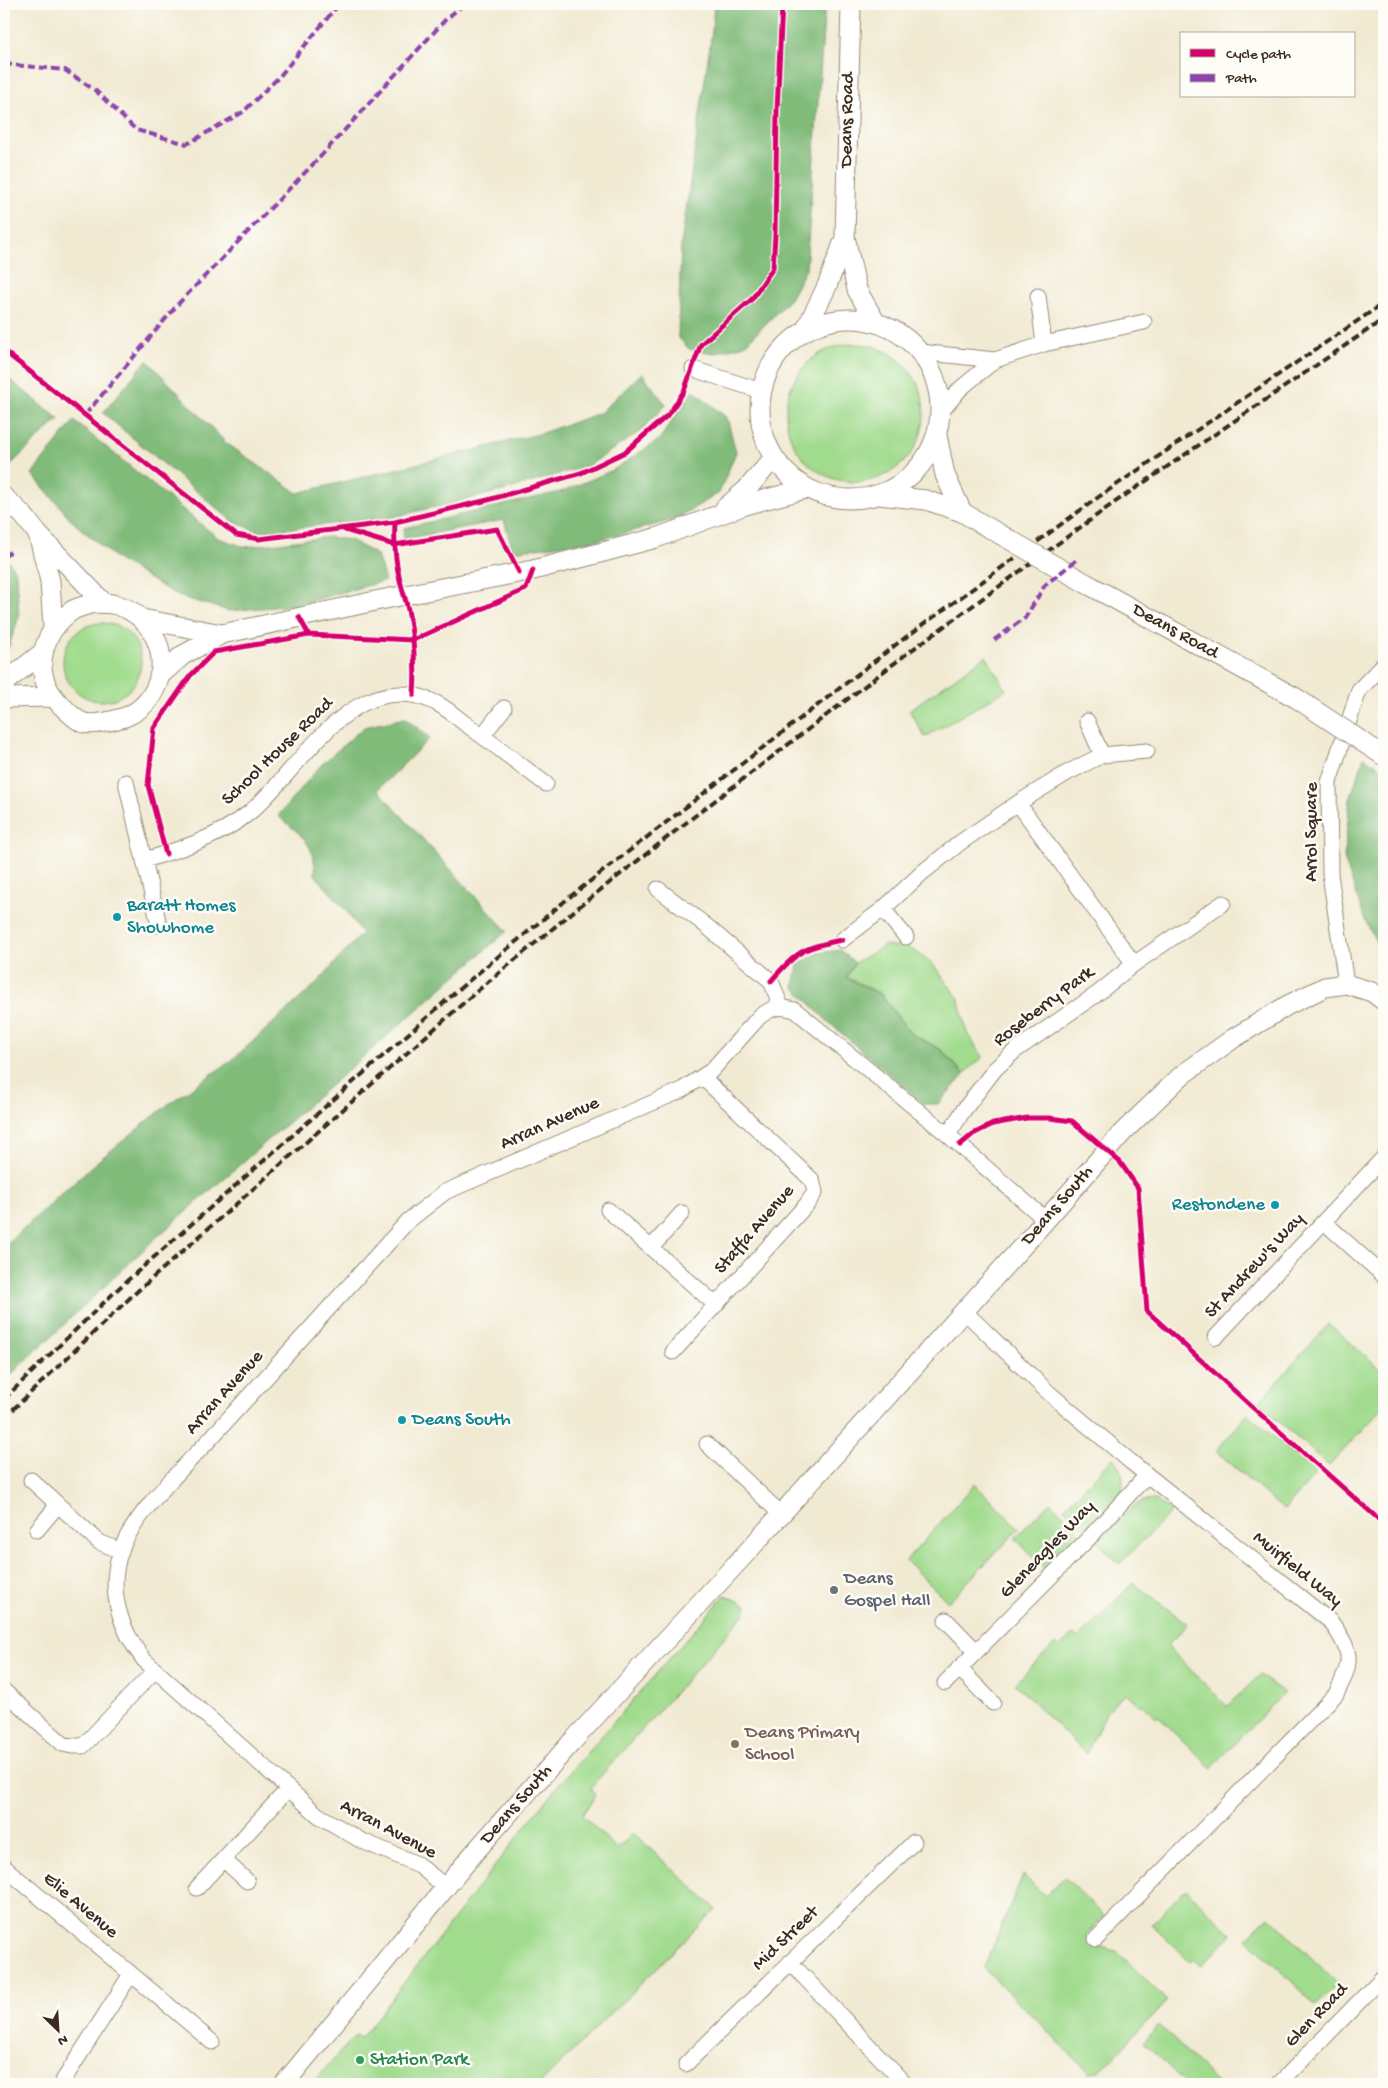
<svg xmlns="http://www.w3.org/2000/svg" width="1388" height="2088" font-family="'Gochi Hand',sans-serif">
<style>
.green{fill:#a1db8e;stroke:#6e8256}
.forest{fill:#80bb79;stroke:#5e724c}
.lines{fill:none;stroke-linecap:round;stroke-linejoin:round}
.minor-casing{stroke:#968a78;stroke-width:17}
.tertiary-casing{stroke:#968a78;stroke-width:21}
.minor{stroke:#fff;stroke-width:15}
.tertiary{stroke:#fff;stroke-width:19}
.rail{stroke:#3b2a1e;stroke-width:4;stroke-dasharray:8 4;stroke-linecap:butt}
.tertiary-bridge-casing{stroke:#968a78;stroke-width:21;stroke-linecap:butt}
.tertiary-bridge{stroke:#fff;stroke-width:19}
.quiet{stroke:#8e44ad;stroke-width:4;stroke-dasharray:8 4;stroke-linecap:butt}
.cycleway-casing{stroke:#fdfcf7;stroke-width:8}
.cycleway{stroke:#d6006c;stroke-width:5}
.culture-dot{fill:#0f9aa8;stroke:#fdfcf7;stroke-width:2}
.worship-dot{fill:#6b7280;stroke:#fdfcf7;stroke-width:2}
.education-dot{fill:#8d6e63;stroke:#fdfcf7;stroke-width:2}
.leisure-dot{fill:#2e9e5b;stroke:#fdfcf7;stroke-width:2}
.labels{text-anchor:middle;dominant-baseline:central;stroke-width:5;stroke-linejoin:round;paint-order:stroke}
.street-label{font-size:19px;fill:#3b2a1e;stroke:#fdfcf7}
.culture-label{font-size:19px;fill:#0d838f;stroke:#fdfcf7;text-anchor:start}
.worship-label{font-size:19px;fill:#5b616d;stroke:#fdfcf7;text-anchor:start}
.education-label{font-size:19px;fill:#785e54;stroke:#fdfcf7;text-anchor:start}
.leisure-label{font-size:19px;fill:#27864d;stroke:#fdfcf7;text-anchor:start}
</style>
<rect width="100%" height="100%" fill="#fdfcf7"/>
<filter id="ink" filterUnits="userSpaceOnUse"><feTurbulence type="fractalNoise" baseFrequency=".02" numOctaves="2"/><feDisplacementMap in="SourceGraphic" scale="10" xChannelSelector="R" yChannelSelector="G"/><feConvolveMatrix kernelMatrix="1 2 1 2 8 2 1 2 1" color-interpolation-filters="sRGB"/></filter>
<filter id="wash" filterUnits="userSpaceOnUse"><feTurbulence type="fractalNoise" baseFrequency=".0096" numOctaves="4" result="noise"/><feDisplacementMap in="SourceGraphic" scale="20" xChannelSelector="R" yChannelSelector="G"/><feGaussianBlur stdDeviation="1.12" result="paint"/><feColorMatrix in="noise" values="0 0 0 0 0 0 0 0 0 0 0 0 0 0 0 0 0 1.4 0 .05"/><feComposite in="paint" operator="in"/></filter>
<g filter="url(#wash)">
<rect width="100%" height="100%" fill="#f1ead3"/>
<path class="green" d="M786 413a69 69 0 1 1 138 0a69 69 0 1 1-138 0Z
M63 662a39 39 0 1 1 78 0a39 39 0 1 1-78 0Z
M986 656 1006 690 925 737 909 710Z
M903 944 930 961 958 997 967 1033 983 1057 964 1074 942 1050 910 1033 881 994 847 977 855 963 885 945 896 947Z
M1329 1324 1384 1372V1407L1329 1466 1258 1403Z
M1248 1414 1316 1474 1284 1510 1216 1451Z
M1113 1458C1139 1491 1109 1507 1086 1530L1064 1508Z
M975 1484 1019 1529 948 1602 906 1561Z
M1155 1500 1172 1511 1120 1564 1097 1542 1133 1507 1143 1501Z
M1050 1502 1082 1533 1046 1570 1015 1538Z
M1133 1583 1188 1624 1167 1646 1227 1706 1260 1675 1284 1693 1211 1768 1158 1716 1156 1718 1143 1704 1140 1706 1126 1693 1107 1711 1086 1754 1015 1684 1055 1643 1060 1648 1073 1634 1078 1638Z
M725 1595 747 1605 744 1615 590 1788 596 1795 582 1815 617 1849 633 1833 716 1909 540 2084H311L356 2035 361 2038 550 1795Z
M1023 1875 1045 1896 1065 1877 1104 1916 1086 1935 1095 1945 1118 1952 1167 2001 1100 2071 1089 2072 984 1968Z
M1186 1889 1232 1934 1201 1966 1195 1960 1191 1963 1151 1924Z
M1269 1916 1338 1984 1316 2006 1246 1938Z
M1159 2025 1219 2084H1186L1144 2042Z"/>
<path class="forest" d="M714 4H825L806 269 790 299 745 345 714 353 689 349 678 337 681 245 712 31Z
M147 360 226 443 298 493 539 434 600 413 642 373 666 405 638 433 589 465 506 490 393 517 260 532 232 521 103 413Z
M4 375 59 419 4 471Z
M693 390 727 418 736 452 719 493 676 519 599 540 513 551 504 520 403 539 404 528 564 491 613 470 659 440Z
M74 421 218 538 245 547 328 537 350 540 377 555 385 581 295 605 229 611 178 596 118 560 74 523 32 474Z
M4 554 16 572 19 616 7 652 4 655Z
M1384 706V729L1376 723Z
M405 718 430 738 378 790 507 931 156 1238 4 1381V1246L94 1164 170 1103 231 1061 315 985 362 933 344 908 315 875C316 843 300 834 278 816L321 765 364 727Z
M1364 757 1384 770V957L1364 918 1344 858 1350 799Z
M840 950 855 963 846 978 880 994 910 1033 941 1050 964 1075 938 1104H924L826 1020 794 987 798 965 818 953Z"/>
</g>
<g filter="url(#ink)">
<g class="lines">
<defs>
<path id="minor" d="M1038 296 1044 344
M920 352 995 360 960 389 940 413
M995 360 1044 344 1144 322
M693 369 761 391
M1087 721 1102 755
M482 736 504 708
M126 782 159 925
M1018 803 1067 773 1102 755 1147 751
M145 860C181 849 219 837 249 813 301 770 354 662 436 703 447 708 457 718 467 725 494 744 520 765 546 784
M658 889 704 924 771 981 781 1007
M883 909 906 937
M842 940 883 909 923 872 961 842 1018 803 1134 964
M1346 984 1330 874 1329 782 1359 690 1384 664
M948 1135 963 1111 995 1069 1016 1050 1097 994 1134 964 1223 903
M608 1210 716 1305
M1324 1222 1384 1276
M651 1248 682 1213
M964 1311 1049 1393 1131 1462 1331 1622C1353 1653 1353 1661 1336 1694L1096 1939
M1216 1337 1384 1157
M673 1352 807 1204 815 1192 812 1180 702 1077
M707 1444 781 1514
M31 1480 99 1542 121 1551
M37 1530 57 1506
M946 1620 976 1651
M959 1668 993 1703
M945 1683 1090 1537 1147 1475
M4 1691 63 1744 72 1746H83L155 1670
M224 1860 247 1881
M4 1867 212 2042
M446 1887 417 1864 360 1840 318 1815 144 1660C119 1628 107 1589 121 1550 134 1514 184 1467 211 1438 277 1366 342 1293 408 1221L445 1192 680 1091 711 1071 760 1016 772 1009 781 1007 795 1010 948 1135 1046 1220
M197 1888 288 1789
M790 1962 905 2084
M686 2064 914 1842
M61 2084 131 1974
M1279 2084 1384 1976"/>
<path id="tertiary" d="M851 4 845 237 857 290 876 323
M760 409a90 90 0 1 1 180 0a90 90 0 1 1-180 0Z
M805 331 827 286 845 238
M937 435 945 475 962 512
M879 495 926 500 962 512 982 524
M4 497 23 515 38 534 104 603
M725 508 746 490 773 459
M39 538 50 581 53 627
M1089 585 1296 698
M94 603C102 603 110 603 117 605 147 614 166 644 160 675 155 695 143 710 125 717 115 720 95 726 84 723 75 720 66 710 60 704 30 675 40 633 73 610 79 607 88 605 94 603Z
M142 619 222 634
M159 676 183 655 222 634 380 600 533 570 592 555 656 538 748 504 805 489
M4 683 42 653
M4 698 53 697
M284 2084 474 1853 570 1744 748 1551 1029 1239 1123 1132 1182 1075 1234 1038 1288 1005 1325 987 1346 984 1372 992 1384 1001"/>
</defs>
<use href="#minor" class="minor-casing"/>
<use href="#tertiary" class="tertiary-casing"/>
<use href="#minor" class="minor"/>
<use href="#tertiary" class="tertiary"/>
<path class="rail" d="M4 1399 120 1287 465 984 571 896 898 643 1100 496 1384 303
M4 1418 132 1296 476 992 580 906 687 822 909 652 1111 505 1384 319"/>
<defs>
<path id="tertiary-bridge" d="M982 524 1089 585
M1296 698 1384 756"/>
</defs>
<use href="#tertiary-bridge" class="tertiary-bridge-casing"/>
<use href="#tertiary-bridge" class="tertiary-bridge"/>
<path class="quiet" d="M4 64 65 70 96 91 136 130 187 144 243 112 279 77 339 4
M85 415 178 304 321 156 446 19 464 4
M4 557 11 551
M994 640 1025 618 1045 585 1079 558"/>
<defs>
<path id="cycleway" d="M4 351 236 535 259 539 395 522 488 500 581 473 625 452 669 414 684 391 701 344 752 299 773 268 775 235 777 111 782 4
M395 522C394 541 395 561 400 580 402 590 406 600 408 610 414 638 416 667 414 695
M345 530 394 545 497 529 519 572
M299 617 309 635 413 640 526 589 533 570
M166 854 148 785 154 728 190 676 214 652 309 635
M771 981C796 952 803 947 842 940
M960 1145 973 1134 993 1124 1027 1118H1050L1072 1121 1120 1162 1138 1188 1147 1311 1251 1406 1384 1524"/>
</defs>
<use href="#cycleway" class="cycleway-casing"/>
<use href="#cycleway" class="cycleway"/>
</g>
</g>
<g class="culture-dot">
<circle cx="117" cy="917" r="5"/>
<circle cx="1275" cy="1205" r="5"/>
<circle cx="402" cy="1420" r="5"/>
</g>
<circle class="worship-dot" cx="834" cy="1590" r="5"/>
<circle class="education-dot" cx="735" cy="1744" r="5"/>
<circle class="leisure-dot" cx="360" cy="2060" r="5"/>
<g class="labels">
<g class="street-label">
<text transform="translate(848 120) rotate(-89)">Deans Road</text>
<text transform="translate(1175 632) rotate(29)">Deans Road</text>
<text transform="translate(278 752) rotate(-44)">School House Road</text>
<text transform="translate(1312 832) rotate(-90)">Arrol Square</text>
<text transform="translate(1044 1007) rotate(-37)">Roseberry Park</text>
<text transform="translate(550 1124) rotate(-24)">Arran Avenue</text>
<text transform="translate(1058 1206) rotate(-49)">Deans South</text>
<text transform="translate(755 1230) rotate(-49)">Staffa Avenue</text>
<text transform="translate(1255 1266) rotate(-47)">St Andrew's Way</text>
<text transform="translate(225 1393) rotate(-48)">Arran Avenue</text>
<text transform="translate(1048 1550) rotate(-46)">Gleneagles Way</text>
<text transform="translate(1297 1570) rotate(39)">Muirfield Way</text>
<text transform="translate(517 1805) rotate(-49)">Deans South</text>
<text transform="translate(388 1830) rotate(28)">Arran Avenue</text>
<text transform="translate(80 1906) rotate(40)">Elie Avenue</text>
<text transform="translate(786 1939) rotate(-44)">Mid Street</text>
<text transform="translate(1317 2016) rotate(-46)">Glen Road</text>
</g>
<g class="culture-label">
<text x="127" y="906">Baratt Homes<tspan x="127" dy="22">Showhome</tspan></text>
<text x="1265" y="1205" text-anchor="end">Restondene</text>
<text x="412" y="1420">Deans South</text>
</g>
<g class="worship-label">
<text x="844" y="1579">Deans<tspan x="844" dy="22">Gospel Hall</tspan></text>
</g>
<g class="education-label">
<text x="745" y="1733">Deans Primary<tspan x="745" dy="22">School</tspan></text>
</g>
<g class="leisure-label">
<text x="370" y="2060">Station Park</text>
</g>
</g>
<rect width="1388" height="2088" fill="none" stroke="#fdfcf7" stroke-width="20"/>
<rect x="1180" y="32" width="175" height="65" fill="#fdfcf7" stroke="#afa8a0"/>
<rect x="1190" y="49" width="25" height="8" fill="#d6006c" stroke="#afa8a0"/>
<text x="1226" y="58" font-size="15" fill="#3b2a1e">Cycle path</text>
<rect x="1190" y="74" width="25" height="8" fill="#8e44ad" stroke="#afa8a0"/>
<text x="1226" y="82" font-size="15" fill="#3b2a1e">Path</text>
<g transform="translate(58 2030) rotate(155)" stroke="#fdfcf7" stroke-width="4" paint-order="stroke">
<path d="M0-4L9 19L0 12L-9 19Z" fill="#3b2a1e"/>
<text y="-8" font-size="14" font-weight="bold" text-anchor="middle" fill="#3b2a1e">N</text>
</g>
</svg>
